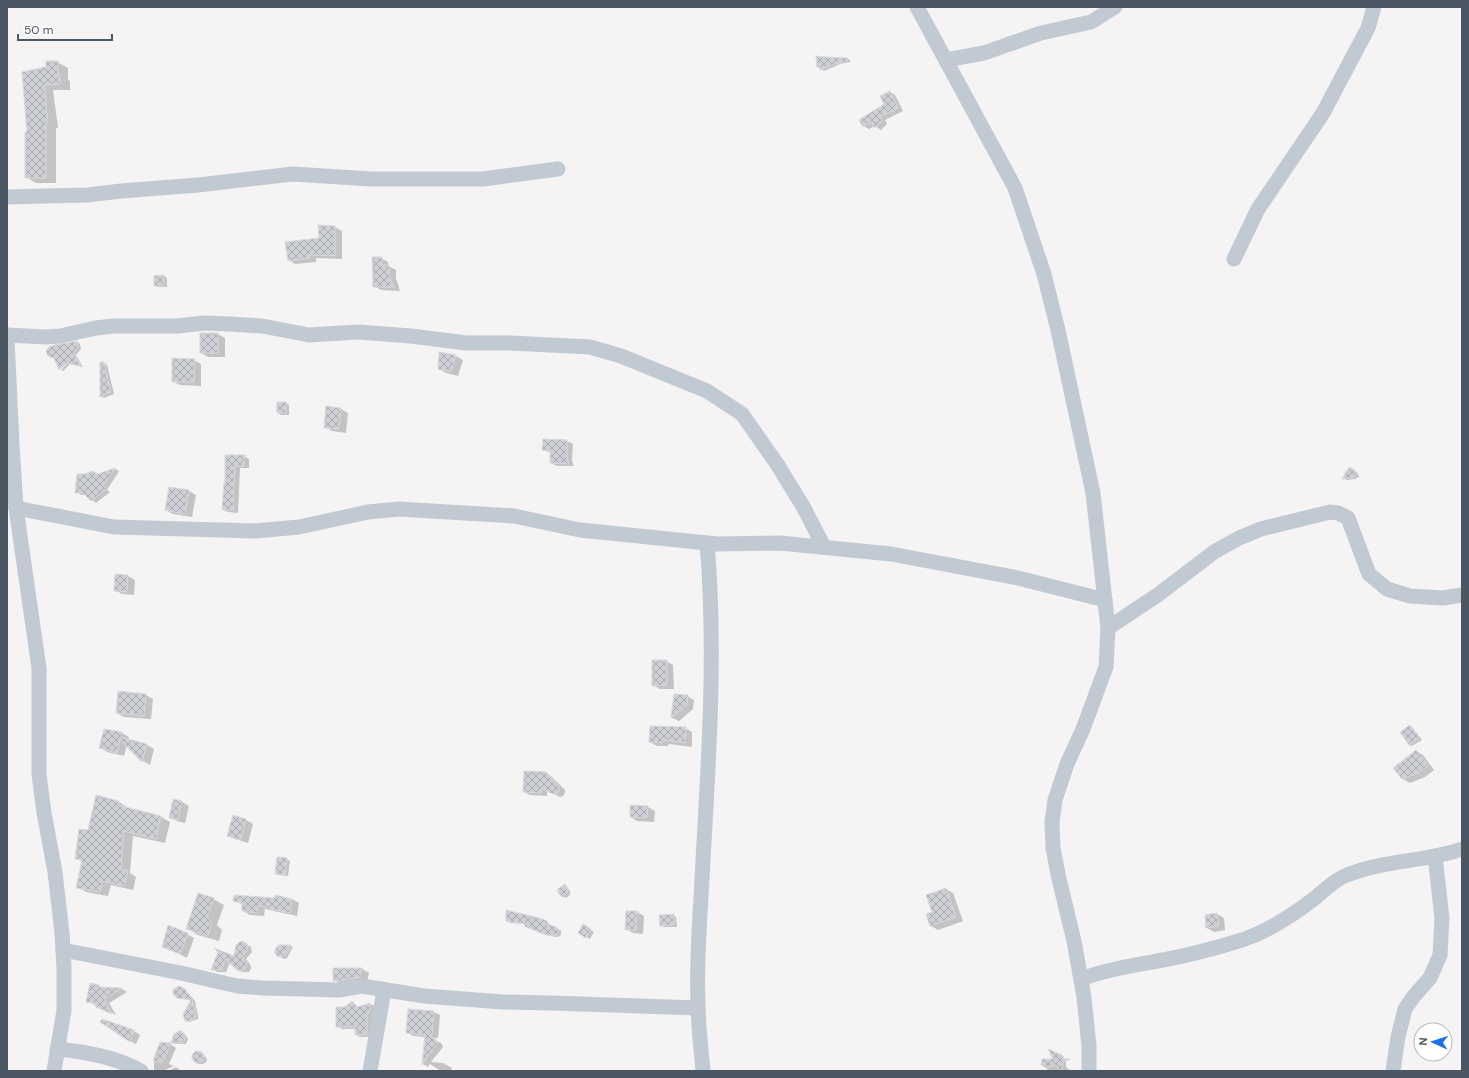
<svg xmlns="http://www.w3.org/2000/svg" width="1469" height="1078" viewBox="0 0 1469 1078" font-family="'DM Sans',sans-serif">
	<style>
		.shadow { fill: #0003 }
		.building { fill: url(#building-cross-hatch); stroke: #d7d9de }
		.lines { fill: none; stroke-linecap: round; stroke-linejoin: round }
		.street { stroke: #c1cad2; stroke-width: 15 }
	</style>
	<defs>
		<pattern id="building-cross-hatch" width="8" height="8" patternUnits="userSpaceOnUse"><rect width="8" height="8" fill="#cdcfd5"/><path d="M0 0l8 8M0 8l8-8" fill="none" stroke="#a8abb0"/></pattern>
	</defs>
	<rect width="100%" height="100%" fill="#f5f3f3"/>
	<g class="shadow">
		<polygon points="817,57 848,59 850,60 850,62 840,64 824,71 818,67"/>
		<polygon points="57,62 68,68 68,80 70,81 70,90 53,90 58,128 56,128 56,183 36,183 26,177 28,133 47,68"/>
		<polygon points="890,92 895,95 903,111 885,120 887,124 881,130 875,126 869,129 863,126 885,105"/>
		<polygon points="335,227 342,231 342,259 316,258 316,262 295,264 289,260"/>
		<polygon points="381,258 388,262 388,266 396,270 396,278 400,291 381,290 374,286"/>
		<polygon points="164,276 167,278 167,287 158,287 155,286"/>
		<polygon points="218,334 225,338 225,357 208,357 201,353"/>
		<polygon points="77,342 80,344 81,349 76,355 83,367 70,364 63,371 61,370 71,360 70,359 60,368 60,370 56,358"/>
		<polygon points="440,354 456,356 463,360 458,376 446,373 439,369"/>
		<polygon points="194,360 201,364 201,386 180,385 173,381"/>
		<polygon points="104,363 107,365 114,394 104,398 101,396"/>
		<polygon points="286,403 289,405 289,415 281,415 278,413"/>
		<polygon points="327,407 341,409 348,413 346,433 332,431 325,427"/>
		<polygon points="567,441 573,444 572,461 574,466 557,466 551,463 551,453 543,450"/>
		<polygon points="226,456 244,456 249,459 249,468 240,468 238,513 228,512 223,510 226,484"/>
		<polygon points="115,469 119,471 107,490 110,492 96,503 86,495 81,495 76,492 98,475"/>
		<polygon points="1350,469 1357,472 1359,477 1355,479 1347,480 1344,478"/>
		<polygon points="189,491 196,495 192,517 173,514 166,510"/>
		<polygon points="116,575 128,576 135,580 134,595 122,594 115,590"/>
		<polygon points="666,661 673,665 674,689 660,689 653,685"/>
		<polygon points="119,692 146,695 153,699 151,719 124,717 117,713"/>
		<polygon points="675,695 687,696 694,700 693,709 679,721 672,718"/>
		<polygon points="1410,726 1413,728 1422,740 1412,746 1409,745"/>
		<polygon points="685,728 692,732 692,747 669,744 668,746 657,746 650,742"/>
		<polygon points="105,730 122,733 129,737 128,740 147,745 154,749 150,765 143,761 127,745 124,756 107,752 100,748"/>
		<polygon points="1416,751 1423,755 1434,770 1425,777 1410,783 1403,779"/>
		<polygon points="546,773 552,777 565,790 565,793 563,796 560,797 547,790 547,796 530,795 524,792"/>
		<polygon points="173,800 182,802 189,806 185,823 177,821 170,817"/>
		<polygon points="119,802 127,807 127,808 161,817 170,822 165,843 133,836 130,873 136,877 133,890 111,885 108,896 86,892 78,887 82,862 76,858 88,831"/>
		<polygon points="648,807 655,811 654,822 637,821 631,817"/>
		<polygon points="234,816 246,820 253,824 248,843 235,839 229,835"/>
		<polygon points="286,859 290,861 288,876 279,875 276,874"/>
		<polygon points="565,885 570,891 570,895 566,898 562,896"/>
		<polygon points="946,889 953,893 963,921 938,930 931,926 933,913"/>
		<polygon points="275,896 292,899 299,903 297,916 265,909 264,916 250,915 243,911 243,905 234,900 275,899"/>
		<polygon points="213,899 224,905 217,925 222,930 219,941 198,935 188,929"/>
		<polygon points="637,912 644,916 643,934 633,933 626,929"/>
		<polygon points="1217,914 1224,918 1225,930 1214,932 1207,928"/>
		<polygon points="673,915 676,917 677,927 664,927 661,925"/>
		<polygon points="543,920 551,925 550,926 560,930 561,931 561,935 558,937 550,936 528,927 525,924 510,923 507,921"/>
		<polygon points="583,926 594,932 590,939 579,933"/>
		<polygon points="187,934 194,938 187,958 163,946"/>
		<polygon points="243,942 251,947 252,952 246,959 251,966 251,969 249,972 242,972 230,962 226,972 217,972 212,969 219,952 235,957"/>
		<polygon points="290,946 293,947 287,958 284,959 276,954"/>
		<polygon points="334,969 362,969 369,973 367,981 341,984 334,980"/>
		<polygon points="91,985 102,988 122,989 127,992 109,1003 116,1015 87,1001"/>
		<polygon points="182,987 185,989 195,1001 198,1016 198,1019 189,1022 186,1021 192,1001 176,996"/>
		<polygon points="352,1002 359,1008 370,1004 374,1006 372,1037 360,1037 356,1034 356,1029 342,1029 337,1026 345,1008"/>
		<polygon points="434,1012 440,1015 438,1038 432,1038 442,1044 443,1047 431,1062 443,1063 452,1068 451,1071 441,1071 430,1064 428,1067 423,1064 426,1037 413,1036 408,1033"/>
		<polygon points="134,1031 140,1035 136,1044 130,1041"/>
		<polygon points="181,1031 184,1033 188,1039 186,1044 175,1044 172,1042"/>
		<polygon points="170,1044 176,1048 169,1064 174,1066 163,1071 154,1071 154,1061"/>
		<polygon points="197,1052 200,1053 206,1057 207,1061 203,1064 198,1064 193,1059 193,1054"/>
		<polygon points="1062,1056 1066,1060 1066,1067 1071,1071 1049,1071 1044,1066 1053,1060"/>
		<polygon points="176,1067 180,1070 168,1071"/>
	</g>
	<g class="building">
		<polygon points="816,56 825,57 848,58 847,59 847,61 837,63 820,70 820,67 817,67"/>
		<polygon points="46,61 58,61 58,74 60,74 60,84 44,85 48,123 46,122 46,178 25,178 25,132 27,132 22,72 46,67"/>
		<polygon points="890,91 898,108 880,117 882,121 875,128 871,122 863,127 859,120 884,104 880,96"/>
		<polygon points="318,225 335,226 335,256 309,255 309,258 288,261 285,242 319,238"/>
		<polygon points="372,257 382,257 382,265 389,265 389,274 394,287 373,287"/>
		<polygon points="164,275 164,286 154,286 154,276"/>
		<rect x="200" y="333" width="18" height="20"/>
		<polygon points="77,341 78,347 74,353 81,366 67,363 59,370 54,358 48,356 46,351 49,347 55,345"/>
		<polygon points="439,352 456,355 451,372 438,369"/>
		<polygon points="172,358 195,359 194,382 172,382"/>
		<polygon points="100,362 104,362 111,392 100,397"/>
		<rect x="277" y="402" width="9" height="11"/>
		<polygon points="326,406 341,408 339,429 324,428"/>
		<polygon points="543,439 567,440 567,457 569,464 550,463 550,451 542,450"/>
		<polygon points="225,455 245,455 244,466 235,466 233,498 234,510 222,510 224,483 225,483"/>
		<polygon points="1350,467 1354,470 1357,475 1352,478 1342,479 1347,470"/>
		<polygon points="115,468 103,486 106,489 91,501 83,493 75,493 77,474 85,474 92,471 98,474"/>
		<polygon points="169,487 189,490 185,514 165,510"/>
		<polygon points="115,574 128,575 127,592 114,591"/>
		<polygon points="652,660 667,660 667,685 652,686"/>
		<polygon points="118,691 146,694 144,716 116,713"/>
		<polygon points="674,694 688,695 687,705 671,718"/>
		<polygon points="1410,725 1419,738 1409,745 1400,732"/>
		<polygon points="650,726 686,727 685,743 662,740 662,743 649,742"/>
		<polygon points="104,729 122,732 121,737 147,744 142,762 120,740 117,753 99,748"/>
		<polygon points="1416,750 1428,766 1418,773 1402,779 1393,768"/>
		<polygon points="524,771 546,772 559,786 559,792 555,794 553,794 541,788 541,793 523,792"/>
		<polygon points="96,795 119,801 118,805 161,816 156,839 124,831 121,869 128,871 124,886 102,881 100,892 76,888 82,860 75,859 79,829 88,830"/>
		<polygon points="173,799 182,801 178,820 169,818"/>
		<polygon points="630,805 648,806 647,818 630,817"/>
		<polygon points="233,815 246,819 241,840 227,836"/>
		<polygon points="277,857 287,858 285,875 275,874"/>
		<polygon points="565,884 568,890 566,894 562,897 558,893 558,889"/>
		<polygon points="946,888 956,917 930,926 926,914 932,912 926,895"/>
		<polygon points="198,893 214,898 207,918 212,923 208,936 186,929"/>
		<polygon points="234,895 274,898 275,895 292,899 290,913 258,906 257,913 242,911 242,903 233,901"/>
		<polygon points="506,910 543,919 548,922 547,924 556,927 559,931 557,935 546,935 524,926 525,924 506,921"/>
		<polygon points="626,911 637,911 636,930 625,930"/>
		<polygon points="1217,913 1219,926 1206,928 1205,915"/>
		<polygon points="674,914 674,925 660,926 659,915"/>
		<polygon points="583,924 591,929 586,938 578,933"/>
		<polygon points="168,925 188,933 180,954 162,947"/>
		<polygon points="241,941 246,943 248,947 247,951 242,956 247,964 244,970 240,971 237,970 225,959 222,970 211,970 218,952 214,948 234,956 236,945"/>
		<polygon points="279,945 291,945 286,955 282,957 277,956 275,953 275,949"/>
		<polygon points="333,968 362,968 360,977 338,981 333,981"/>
		<polygon points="90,983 99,985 99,987 122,988 104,999 112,1014 96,1007 94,1003 86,1002"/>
		<polygon points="178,986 184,988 192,999 196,1014 195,1018 191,1020 185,1021 183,1014 191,1000 177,998 173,994 173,990"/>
		<polygon points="352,1001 358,1007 370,1003 370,1011 367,1015 367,1035 355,1035 355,1027 336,1027 336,1007 345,1007"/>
		<polygon points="408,1009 434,1011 432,1035 429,1035 436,1040 437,1043 422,1065 425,1035 406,1033"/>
		<polygon points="102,1019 134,1030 130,1042 100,1022"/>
		<polygon points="181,1030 185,1037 183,1043 171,1043 174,1034"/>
		<polygon points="160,1042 171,1043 162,1063 153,1061"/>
		<polygon points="1048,1049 1062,1055 1064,1059 1070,1059 1063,1062 1062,1071 1060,1071 1056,1065 1046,1068 1041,1065 1042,1059 1053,1059"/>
		<circle cx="198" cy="1057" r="6"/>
	</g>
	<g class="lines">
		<g class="street">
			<polyline points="917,7 1015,188 1044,274 1058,330 1093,493 1108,628 1106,667 1083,729 1067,764 1055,800 1052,822 1053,848 1059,879 1074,941 1084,997 1089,1046 1089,1071"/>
			<polyline points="946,60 984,53 1041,33 1091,22 1115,7"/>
			<polyline points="7,197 87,195 121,191 198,185 293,174 371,179 483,179 558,169"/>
			<polyline points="1234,259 1258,209 1323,113 1368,28 1374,7"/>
			<polyline points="7,335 45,337 60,336 96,328 113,326 178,326 204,323 229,324 262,326 309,335 358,332 411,336 466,343 510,343 590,347 621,356 707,391 742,414 777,464 804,508 824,547"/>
			<polyline points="7,338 12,444 16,508 39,668 39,774 44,813 55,872 62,933 64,969 64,1010 54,1071"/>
			<polyline points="16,508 114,527 255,531 299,527 368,512 399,509 514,516 580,530 717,544 780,543 891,554 1018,578 1105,600"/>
			<polyline points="1108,628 1159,594 1214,552 1239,538 1261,529 1330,512 1338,513 1348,518 1369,574 1387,589 1410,596 1443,598 1462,595"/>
			<polyline points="63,950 181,973 237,986 263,988 339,990 362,986 424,996 503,1002 552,1003 698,1008"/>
			<path d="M1081,979c27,-10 54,-14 82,-19 27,-5 53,-12 79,-20 27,-9 51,-25 73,-42 10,-8 20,-19 32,-23 37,-15 78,-13 115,-26"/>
			<path d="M57,1049c30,3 58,8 84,22"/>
			<polyline points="370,1071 384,990"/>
			<path d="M703,1071c-2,-23 -5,-46 -5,-69 -2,-47 3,-95 5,-142 6,-105 13,-212 4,-317"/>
			<polyline points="1393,1071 1398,1037 1405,1009 1414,996 1430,978 1440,955 1442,918 1435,856"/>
		</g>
	</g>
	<rect width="1469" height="1078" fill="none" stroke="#4a5661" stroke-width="16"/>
	<g transform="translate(1433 1042) rotate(273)"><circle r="19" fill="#ffffff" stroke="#b7bbc0"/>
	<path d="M0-3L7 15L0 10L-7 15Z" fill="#1a73e8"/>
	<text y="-6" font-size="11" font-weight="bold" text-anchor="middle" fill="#4a5661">N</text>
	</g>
	<path d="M18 34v6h94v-6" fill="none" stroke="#4a5661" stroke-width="2"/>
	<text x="24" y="34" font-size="12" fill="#4a5661" stroke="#ffffff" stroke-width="3" paint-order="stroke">50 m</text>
</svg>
